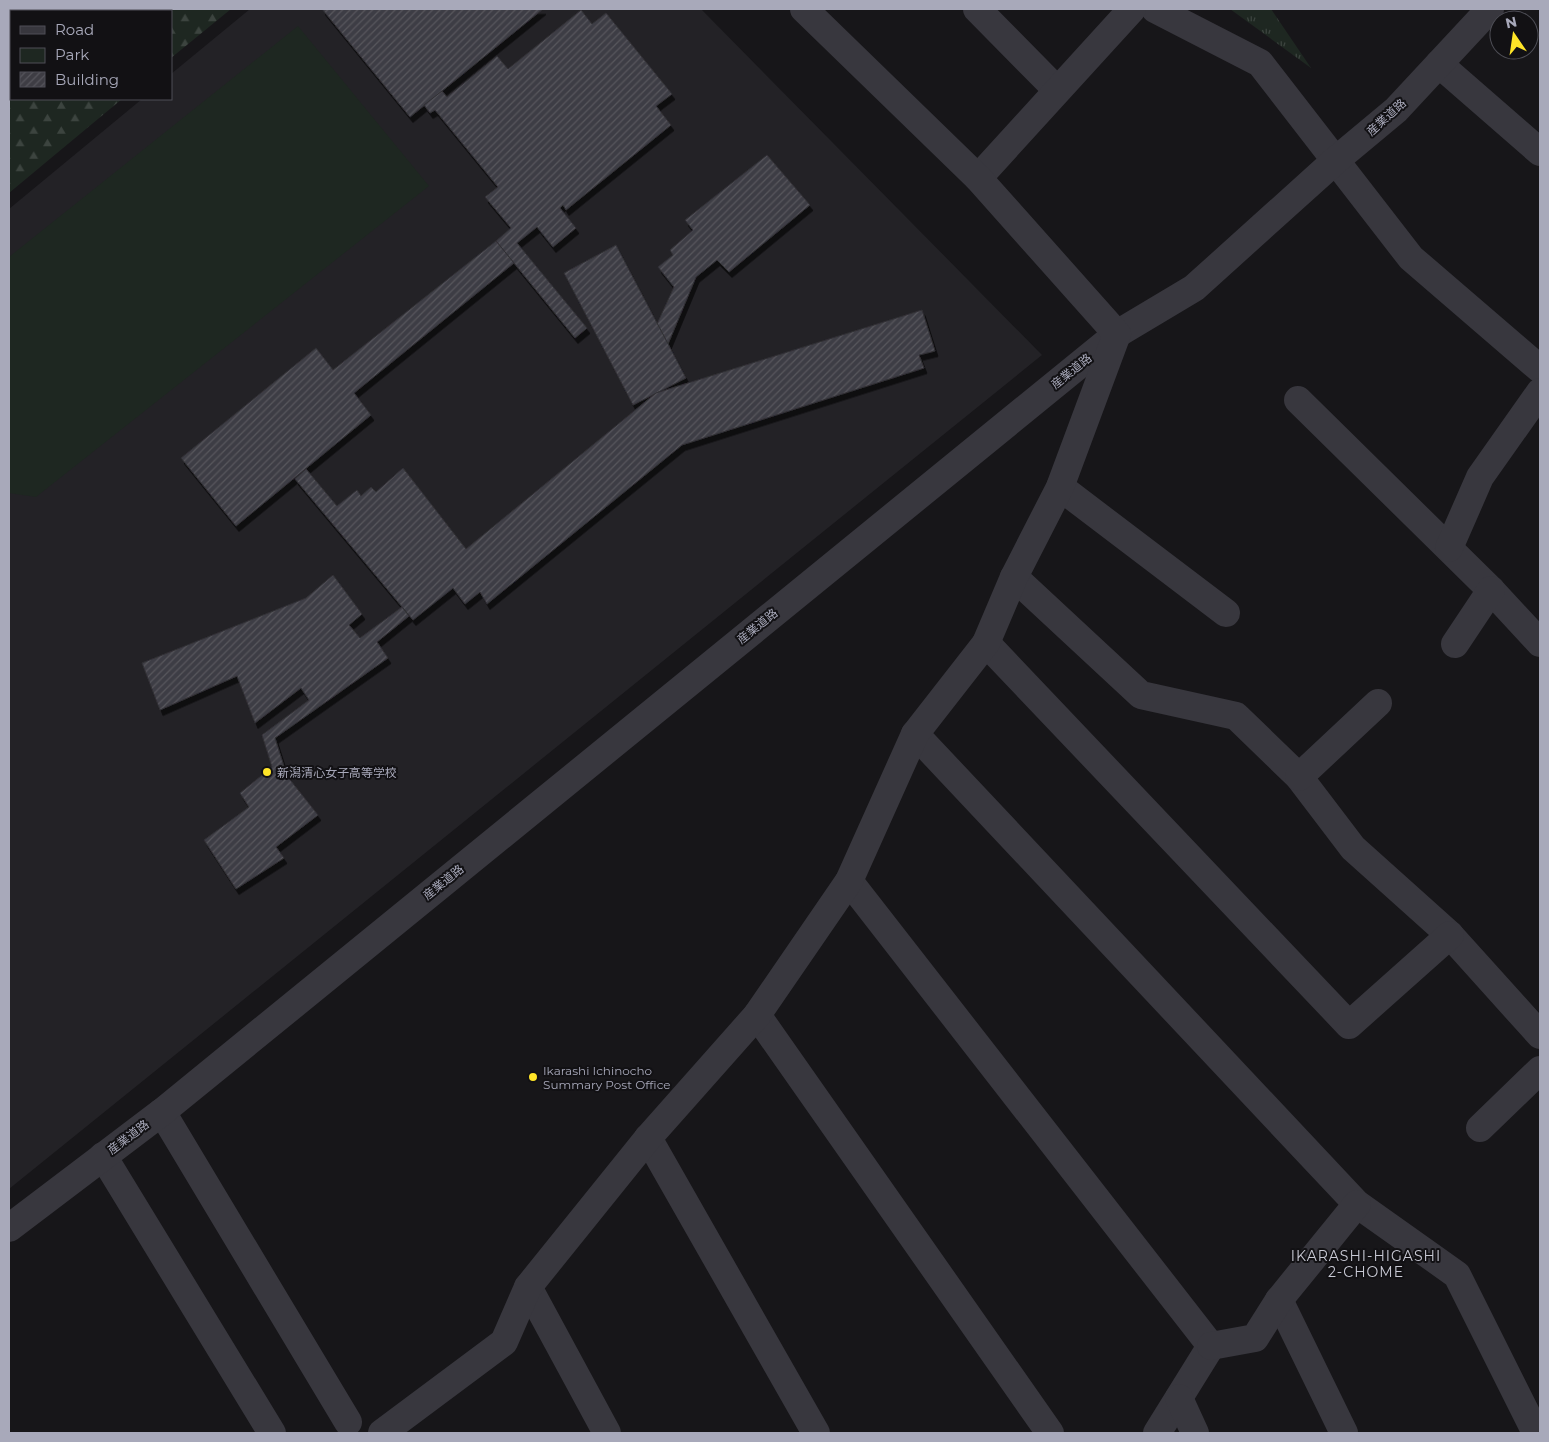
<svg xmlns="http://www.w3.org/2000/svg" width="1549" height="1442" viewBox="0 0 1549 1442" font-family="Montserrat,'Noto Sans JP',sans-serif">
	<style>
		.built { fill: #232226 }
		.green { fill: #1e2721 }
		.forest { fill: url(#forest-firs) }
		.park { fill: url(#park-tufts) }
		.building { fill: url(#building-hatch); stroke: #313035; filter: url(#shadow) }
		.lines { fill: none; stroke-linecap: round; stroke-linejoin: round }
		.minor { stroke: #38373e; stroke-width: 28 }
		.poi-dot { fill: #ffe528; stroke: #121114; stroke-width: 2 }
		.labels { text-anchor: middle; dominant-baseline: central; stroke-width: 4; stroke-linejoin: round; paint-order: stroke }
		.street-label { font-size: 12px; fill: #a8a9ba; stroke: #121114 }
		.poi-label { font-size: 12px; fill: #a8a9ba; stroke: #121114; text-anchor: start }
		.neighbourhood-label { font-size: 14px; letter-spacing: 1px; fill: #c9cad5; stroke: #121114 }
	</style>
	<defs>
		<pattern id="forest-firs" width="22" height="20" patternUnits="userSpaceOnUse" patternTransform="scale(1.25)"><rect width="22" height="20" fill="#1e2721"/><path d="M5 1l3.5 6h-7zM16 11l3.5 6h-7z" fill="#3c443f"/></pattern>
		<pattern id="park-tufts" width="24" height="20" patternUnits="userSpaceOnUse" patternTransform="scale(1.25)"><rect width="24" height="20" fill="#1e2721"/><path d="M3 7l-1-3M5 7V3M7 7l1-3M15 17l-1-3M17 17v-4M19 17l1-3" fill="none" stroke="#3c443f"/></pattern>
		<pattern id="building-hatch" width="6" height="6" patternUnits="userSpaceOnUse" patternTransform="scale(1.25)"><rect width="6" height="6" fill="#3e3d44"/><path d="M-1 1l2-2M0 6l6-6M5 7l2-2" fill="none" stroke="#57565d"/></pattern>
		<filter id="shadow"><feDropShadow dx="3" dy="5.5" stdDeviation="0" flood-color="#0009"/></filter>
	</defs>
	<rect width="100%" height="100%" fill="#171619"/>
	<polygon class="built" points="250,9 701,9 1042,355 9,1189 9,209 142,99 171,99 171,74"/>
	<polygon class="green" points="298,26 429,186 36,497 9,493 9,257"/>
	<polygon class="forest" points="9,9 231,9 171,58 171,11 11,11 11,99 122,99 9,193"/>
	<polygon class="park" points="1230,9 1271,9 1311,68"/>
	<g class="building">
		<polygon points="322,9 543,9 410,117"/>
		<polygon points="581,10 592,24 606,13 672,94 656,106 671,125 566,210 563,205 560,208 576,228 553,247 537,227 517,243 587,328 575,338 496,241 511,228 485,197 498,187 435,110 430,113 424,105 442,91 447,97 497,56 508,69"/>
		<polygon points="767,155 810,205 729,272 717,260 696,277 668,344 657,324 674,287 658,267 673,255 670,250 693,230 685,220"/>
		<polygon points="496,241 514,263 354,393 371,415 236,526 181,458 316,348 333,370"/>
		<polygon points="616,245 686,378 633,405 564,273"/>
		<polygon points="922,310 935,351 919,355 924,368 682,445 487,604 480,592 465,604 453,588 413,620 295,479 306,469 337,506 357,490 361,496 371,487 376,492 403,468 466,549 656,393"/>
		<polygon points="333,575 362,614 349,625 360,638 402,607 409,616 377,642 388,658 275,738 287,776 318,815 276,847 284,858 236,889 204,840 249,807 240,793 272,767 262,735 309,700 301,688 255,723 237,676 160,710 142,663 306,598"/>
	</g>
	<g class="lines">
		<g class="minor">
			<polyline points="977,9 1057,90"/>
			<polyline points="1155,9 1260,63 1411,258 1540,369"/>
			<polyline points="1439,64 1540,152"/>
			<polyline points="978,178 1132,9"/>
			<polyline points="1298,400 1491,590 1540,643"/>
			<polyline points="1060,487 1226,613"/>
			<polyline points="1449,548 1480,477 1540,392"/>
			<polyline points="1014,577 1141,695 1236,716 1299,777 1353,848 1450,935 1540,1035"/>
			<polyline points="986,643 1349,1025 1450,935"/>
			<polyline points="1455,644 1491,590"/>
			<polyline points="915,734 1357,1204 1457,1275 1536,1433"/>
			<polyline points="1299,777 1378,703"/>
			<polyline points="849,881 1211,1346 1157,1433"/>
			<polyline points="757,1015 1050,1433"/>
			<polyline points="162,1112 348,1422"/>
			<polyline points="1480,1128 1540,1070"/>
			<polyline points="648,1138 816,1433"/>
			<polyline points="103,1156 272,1433"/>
			<polyline points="9,1228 162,1112 1117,334 1194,288 1336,160 1396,110 1490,9"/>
			<polyline points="528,1287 607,1433"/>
			<polyline points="1279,1300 1344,1433"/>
			<polyline points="1211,1346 1255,1338 1279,1300 1357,1204"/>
			<polyline points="1179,1398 1195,1433"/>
			<polyline points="382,1433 504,1342 528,1287 648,1138 757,1015 849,881 915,734 986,643 1014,577 1060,487 1117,334 978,178 804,9"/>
		</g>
	</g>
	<g class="poi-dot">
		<circle cx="267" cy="772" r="5"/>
		<circle cx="533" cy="1077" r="5"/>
	</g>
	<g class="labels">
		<g class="street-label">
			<text transform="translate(1386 117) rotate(-42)">産業道路</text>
			<text transform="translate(1071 371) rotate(-39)">産業道路</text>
			<text transform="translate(757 626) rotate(-39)">産業道路</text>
			<text transform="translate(443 882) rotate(-39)">産業道路</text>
			<text transform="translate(128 1137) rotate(-37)">産業道路</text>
		</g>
		<g class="poi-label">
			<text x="277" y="772">新潟清心女子高等学校</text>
			<text x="543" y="1070">Ikarashi Ichinocho<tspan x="543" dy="14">Summary Post Office</tspan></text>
		</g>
		<g class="neighbourhood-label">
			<text x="1366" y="1256">IKARASHI-HIGASHI<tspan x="1366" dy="16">2-CHOME</tspan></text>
		</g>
	</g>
	<rect width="1549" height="1442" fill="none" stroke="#a8a9ba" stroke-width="20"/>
	<rect x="10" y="10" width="162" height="90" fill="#121114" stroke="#4e4e56"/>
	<rect x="20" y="26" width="25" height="8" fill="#38373e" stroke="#4e4e56"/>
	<text x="55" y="35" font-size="15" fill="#a8a9ba">Road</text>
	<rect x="20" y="48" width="25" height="15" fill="#1e2721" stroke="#4e4e56"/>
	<text x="55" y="60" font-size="15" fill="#a8a9ba">Park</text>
	<rect x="20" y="72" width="25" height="15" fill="url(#building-hatch)" stroke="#4e4e56"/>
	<text x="55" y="85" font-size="15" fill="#a8a9ba">Building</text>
	<g transform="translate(1514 35) rotate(347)"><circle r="24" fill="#121114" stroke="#4e4e56"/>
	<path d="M0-4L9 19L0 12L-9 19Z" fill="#ffe528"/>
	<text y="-8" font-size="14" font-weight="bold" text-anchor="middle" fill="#a8a9ba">N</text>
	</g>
</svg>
